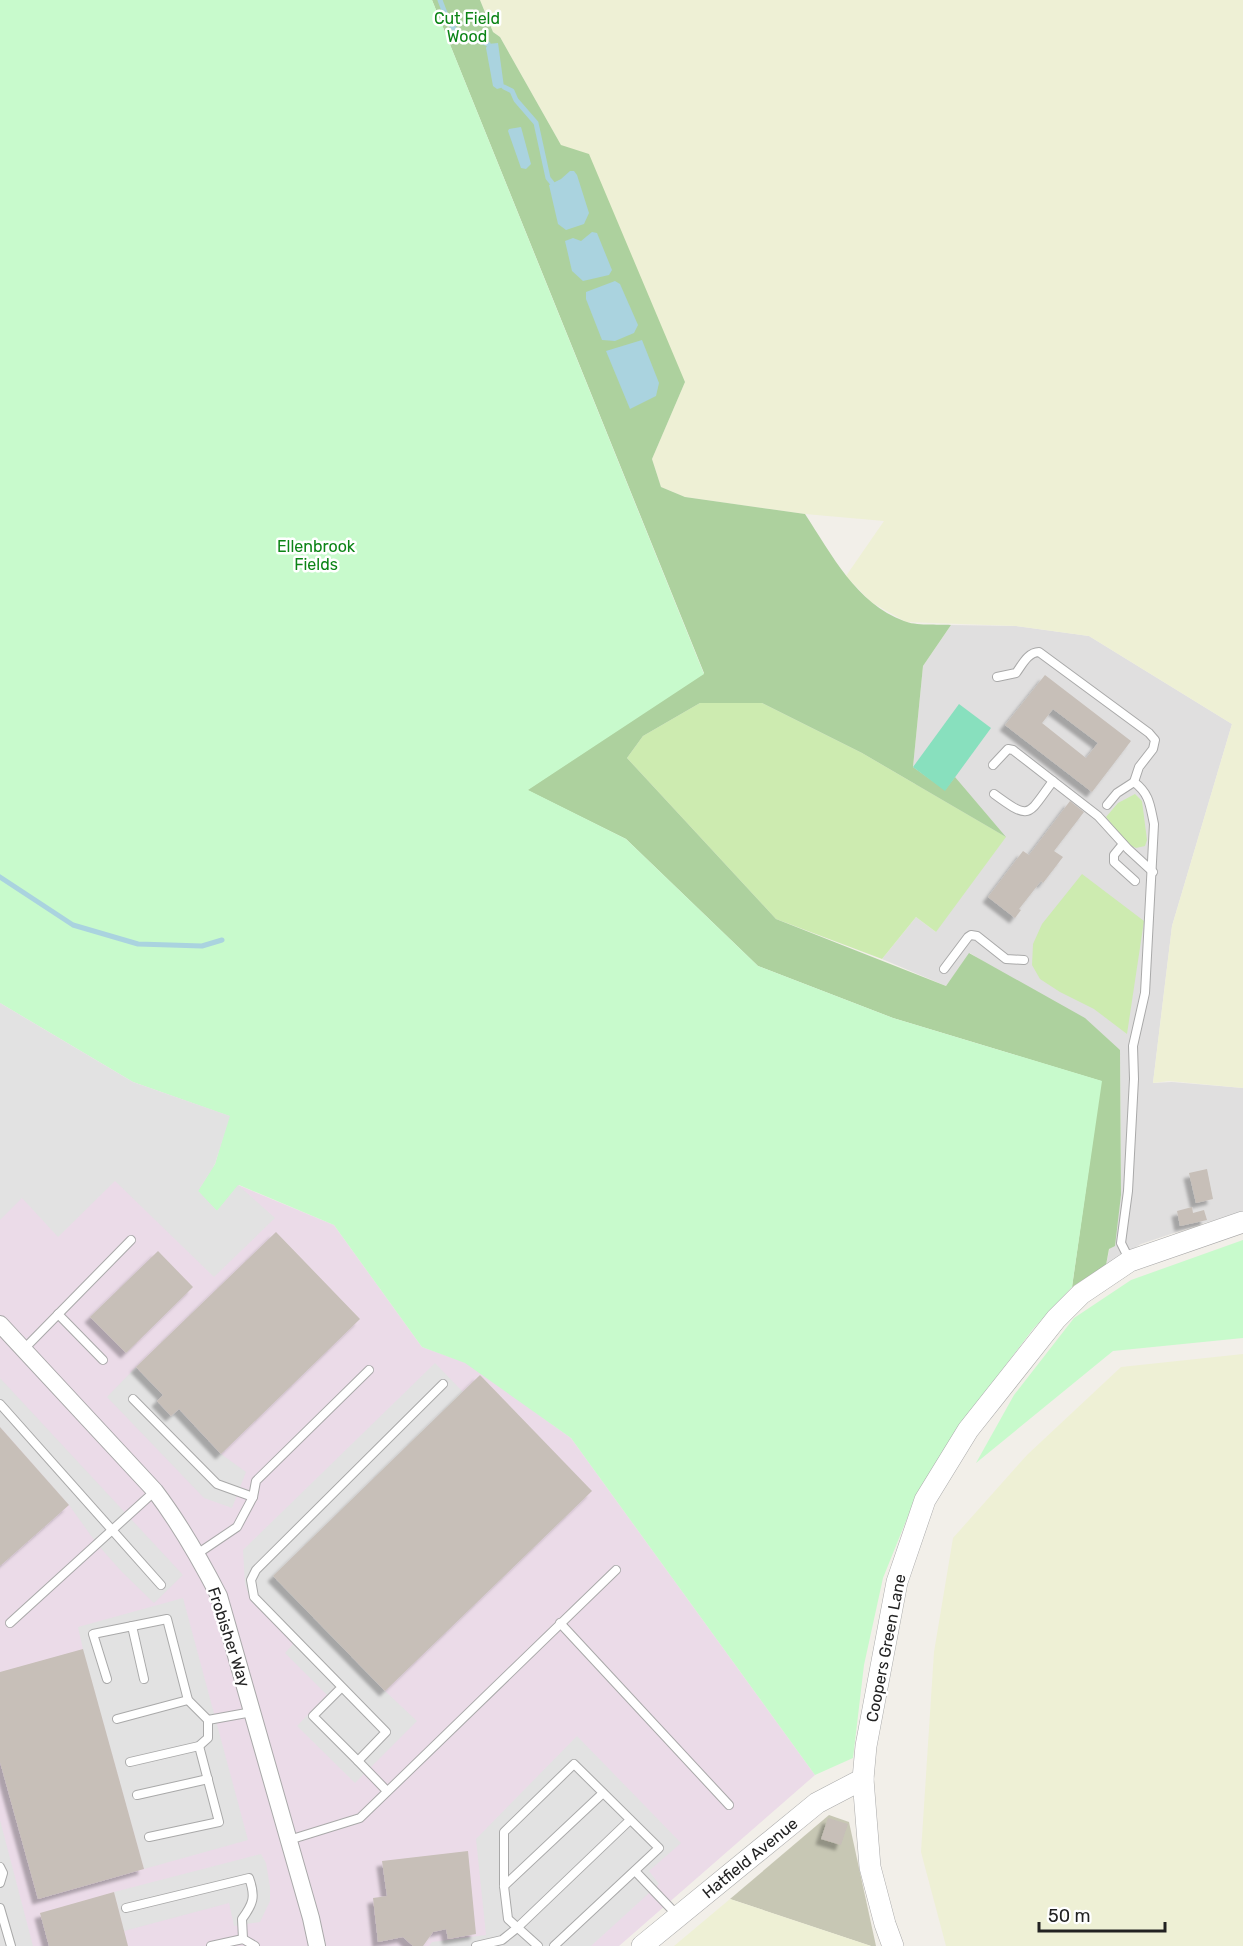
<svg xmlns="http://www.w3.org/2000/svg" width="1243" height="1946" viewBox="0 0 1243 1946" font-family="Rubik,sans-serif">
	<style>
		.residential { fill: #e0dfdf }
		.industrial { fill: #ebdbe8 }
		.construction { fill: #c7c7b4 }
		.farmland { fill: #eef0d5 }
		.grass { fill: #cdebb0 }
		.forest { fill: #add19e }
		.park { fill: #c8facc }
		.pitch { fill: #88e0be }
		.parking { fill: #e2e2e2 }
		.water { fill: #aad3df }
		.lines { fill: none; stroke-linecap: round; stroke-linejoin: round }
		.stream { stroke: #aad3df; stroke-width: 5 }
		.building { fill: #c7bfb8; fill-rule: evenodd; filter: url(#shadow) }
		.service-casing { stroke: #a9a9a9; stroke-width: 10 }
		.minor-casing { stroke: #a9a9a9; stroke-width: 18 }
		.tertiary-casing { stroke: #a9a9a9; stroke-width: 22 }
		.service { stroke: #fff; stroke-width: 8 }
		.minor { stroke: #fff; stroke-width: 16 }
		.tertiary { stroke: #fff; stroke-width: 21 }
		.labels { text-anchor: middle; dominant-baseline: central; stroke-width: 5; stroke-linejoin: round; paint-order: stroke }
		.park-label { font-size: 16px; fill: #0c8416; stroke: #fff }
		.street-label { font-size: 16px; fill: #222; stroke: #fff }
	</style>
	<defs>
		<filter id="shadow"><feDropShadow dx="-5.5" dy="5.5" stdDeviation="1.5" flood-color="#0004"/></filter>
	</defs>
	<rect width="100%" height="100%" fill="#f2efe9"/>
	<polygon class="residential" points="951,625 1016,626 1089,636 1232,724 1172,926 1153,1083 1172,1082 1243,1088 1243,1213 1204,1223 1141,1244 1106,1265 1121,1195 1120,1050 970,953 946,986 882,959 916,917 936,932 913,767 923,666"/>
	<polygon class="industrial" points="0,1003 238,1185 334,1225 422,1347 467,1363 571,1438 815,1775 619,1946 0,1946"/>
	<polygon class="construction" points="829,1815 849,1822 876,1946 871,1946 730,1899"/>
	<g class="farmland">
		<polygon points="480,0 1243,0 1243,1088 1169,1081 1153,1083 1172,926 1232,724 1089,636 1016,626 906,622 871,602 846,576 884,521 805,514 685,497 661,487 652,459 685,382 561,145 500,37 493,32"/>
		<polygon points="1243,1354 1243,1946 946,1946 921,1852 934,1652 953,1538 1027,1455 1121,1367"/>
		<polygon points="730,1899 871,1946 674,1946"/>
	</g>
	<g class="grass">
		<polygon points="700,703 762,703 862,753 1006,837 936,932 916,917 882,959 776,919 627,758 643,736"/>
		<polygon points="1135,794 1142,801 1147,840 1145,846 1136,848 1128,844 1106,817 1118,803"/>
		<polygon points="1082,874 1144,921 1127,1034 1094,1009 1060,992 1040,979 1032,965 1033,944 1042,924"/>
	</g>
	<path class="forest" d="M432,0h48l13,32 7,5 61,108 28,9 96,228 -33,77 9,28 24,10 120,17c27,41 51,89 99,107 11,5 34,3 47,4l-28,41 -10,101 32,23 10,-13 51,60 -144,-84 -100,-50h-62l-57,33 -16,22 149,161 170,67 23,-33 116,65 35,32 1,145 -6,51 -6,3 -3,16 -34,22 29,-206 -208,-63 -135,-52 -132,-127 -99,-49 177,-117z"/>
	<g class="park">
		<polygon points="0,0 432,0 704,674 528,790 626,839 758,966 893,1018 1102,1081 1072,1287 1033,1329 971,1411 916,1496 883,1578 864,1665 853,1758 815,1775 571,1438 465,1363 422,1347 334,1225 239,1185 217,1211 198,1191 215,1164 229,1116 133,1082 0,1003"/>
		<polygon points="1243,1240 1243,1338 1113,1351 976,1463 1014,1395 1074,1318 1131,1280"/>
	</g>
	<polygon class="pitch" points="959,704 991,728 945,791 913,767"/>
	<g class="parking">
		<polygon points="0,1003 133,1082 230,1116 215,1164 198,1191 217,1211 238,1185 275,1218 214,1277 115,1181 58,1237 22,1198 0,1220"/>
		<polygon points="435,1363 463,1392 274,1576 385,1691 417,1721 355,1783 297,1726 327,1695 285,1653 294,1643 251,1601 245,1584 243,1550"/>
		<polygon points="136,1367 163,1395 157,1401 171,1416 179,1409 221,1454 246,1472 232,1508 204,1498 107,1397"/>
		<polygon points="0,1378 183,1575 154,1603 122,1572 97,1544 69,1505 0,1427"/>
		<polygon points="183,1598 248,1840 144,1869 84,1654 78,1627"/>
		<polygon points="577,1736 681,1843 649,1871 659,1884 591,1946 429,1946 432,1942 486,1935 476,1839"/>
		<polygon points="0,1820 33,1946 0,1946"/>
		<polygon points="261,1854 266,1863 270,1887 270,1901 260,1922 234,1926 229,1903 124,1931 114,1892"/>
	</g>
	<g class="water">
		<polygon points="498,43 504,87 497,89 493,86 486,48 488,44"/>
		<polygon points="521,127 531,164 526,169 521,168 508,131 509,129"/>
		<polygon points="570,171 574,171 577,175 589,213 584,224 566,230 558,224 549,185 561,179"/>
		<polygon points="592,232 597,233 612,270 609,275 583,281 572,271 565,241 573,238 581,241"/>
		<polygon points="615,281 620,284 638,325 634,333 615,341 602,340 586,299 586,292"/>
		<polygon points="642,340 659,383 656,396 630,409 606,351"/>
	</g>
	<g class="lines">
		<g class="stream">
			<path d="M440,0c5,13 10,30 24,36 8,4 16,4 24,8"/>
			<polyline points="504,87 512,91 516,100 536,123 548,178 552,183"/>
			<polyline points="0,877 73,925 138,944 202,946 222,940"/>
		</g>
	</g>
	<g class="building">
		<path d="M1045,675l86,66 -39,51 -87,-67zM1053,709l45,34 -12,15 -44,-35z"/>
		<polygon points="1070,801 1084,812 1054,851 1063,857 1043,883 1041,881 1019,909 1021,910 1015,918 988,897 1023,851 1029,855"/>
		<polygon points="1207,1169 1213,1199 1196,1203 1189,1173"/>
		<polygon points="1192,1207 1193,1213 1204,1210 1207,1220 1180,1226 1177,1211"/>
		<polygon points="276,1232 360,1319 221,1454 179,1409 171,1416 157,1401 163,1395 136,1367"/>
		<polygon points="158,1251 193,1287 126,1353 90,1317"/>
		<polygon points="480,1375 592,1491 385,1691 273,1576"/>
		<polygon points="0,1427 69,1505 0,1566"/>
		<polygon points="83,1649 144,1869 38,1899 0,1762 0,1672"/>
		<polygon points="828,1818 848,1824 841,1845 821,1839"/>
		<polygon points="468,1851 476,1934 448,1939 446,1929 433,1932 423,1946 413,1946 403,1937 378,1942 373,1898 387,1896 382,1861"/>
		<polygon points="114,1892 128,1946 49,1946 40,1913"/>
	</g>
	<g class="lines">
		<defs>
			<g id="service">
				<path d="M997,677l19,-4c6,-8 12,-21 23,-21l110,81 6,7 -2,9 -14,18 -5,15"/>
				<polyline points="993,765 1008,749 1013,750 1098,816 1128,849 1153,872"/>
				<path d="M994,794c37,27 33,22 59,-13"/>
				<path d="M1107,805l10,-12 17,-11c16,12 16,24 20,42l-9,169 -12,53 1,33 -6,112 -7,52 9,18"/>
				<polyline points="1123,844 1114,855 1114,862 1135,881"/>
				<polyline points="944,969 968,937 971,935 977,936 1006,959 1024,960"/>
				<polyline points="58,1314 103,1360"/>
				<polyline points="24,1349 131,1240"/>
				<polyline points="133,1399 217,1484 253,1497"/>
				<polyline points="0,1404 161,1585"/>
				<polyline points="197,1554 237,1527 253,1497 256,1481 369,1370"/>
				<polyline points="10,1623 155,1491"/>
				<polyline points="560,1623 729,1805"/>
				<polyline points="132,1626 144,1679"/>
				<polyline points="107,1679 93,1634 167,1619 188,1700 208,1720 208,1738 199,1746 130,1762"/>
				<polyline points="342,1687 313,1716 358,1761 386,1732 254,1597 251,1580 256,1570 443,1384"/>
				<polyline points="117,1719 188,1700"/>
				<polyline points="208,1720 252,1712"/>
				<polyline points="358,1761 387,1791"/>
				<polyline points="137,1795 208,1779"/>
				<polyline points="149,1837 219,1822 199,1746"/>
				<polyline points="289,1840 360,1818 616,1570"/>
				<polyline points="0,1867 3,1873 0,1883"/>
				<polyline points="635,1871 678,1916"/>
				<polyline points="504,1886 603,1793"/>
				<polyline points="0,1908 11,1946"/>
				<path d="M126,1908l123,-30c7,19 4,26 -7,41l1,20"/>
				<polyline points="211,1946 243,1939 255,1946"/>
				<polyline points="476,1946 502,1940 517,1928 630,1820"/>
				<polyline points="538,1946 508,1919 504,1886 504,1832 574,1764 659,1848 554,1946"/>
			</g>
			<path id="minor" d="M0,1324l155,167c25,33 45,68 64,105l92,322 6,28"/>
			<g id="tertiary">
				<polyline points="642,1946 817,1803 863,1779"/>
				<polyline points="893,1946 885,1924 870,1867 863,1779 866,1746 897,1582 925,1500 968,1430 1056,1319 1081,1294 1130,1261 1243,1222"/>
			</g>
		</defs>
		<use href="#service" class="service-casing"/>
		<use href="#minor" class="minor-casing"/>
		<use href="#tertiary" class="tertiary-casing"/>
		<use href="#service" class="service"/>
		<use href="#minor" class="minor"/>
		<use href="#tertiary" class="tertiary"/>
	</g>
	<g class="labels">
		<g class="park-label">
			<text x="467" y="18">Cut Field<tspan x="467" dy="18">Wood</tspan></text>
			<text x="316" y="546">Ellenbrook<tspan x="316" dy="18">Fields</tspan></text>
		</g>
		<g class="street-label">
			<text transform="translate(229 1637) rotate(72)">Frobisher Way</text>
			<text transform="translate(886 1648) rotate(-79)">Coopers Green Lane</text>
			<text transform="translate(750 1858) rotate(-39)">Hatfield Avenue</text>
		</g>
	</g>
	<path d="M1039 1922v9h126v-9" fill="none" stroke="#222222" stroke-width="3"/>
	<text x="1048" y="1922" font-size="18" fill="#222222" stroke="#ffffff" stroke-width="4.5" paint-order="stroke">50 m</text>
</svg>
